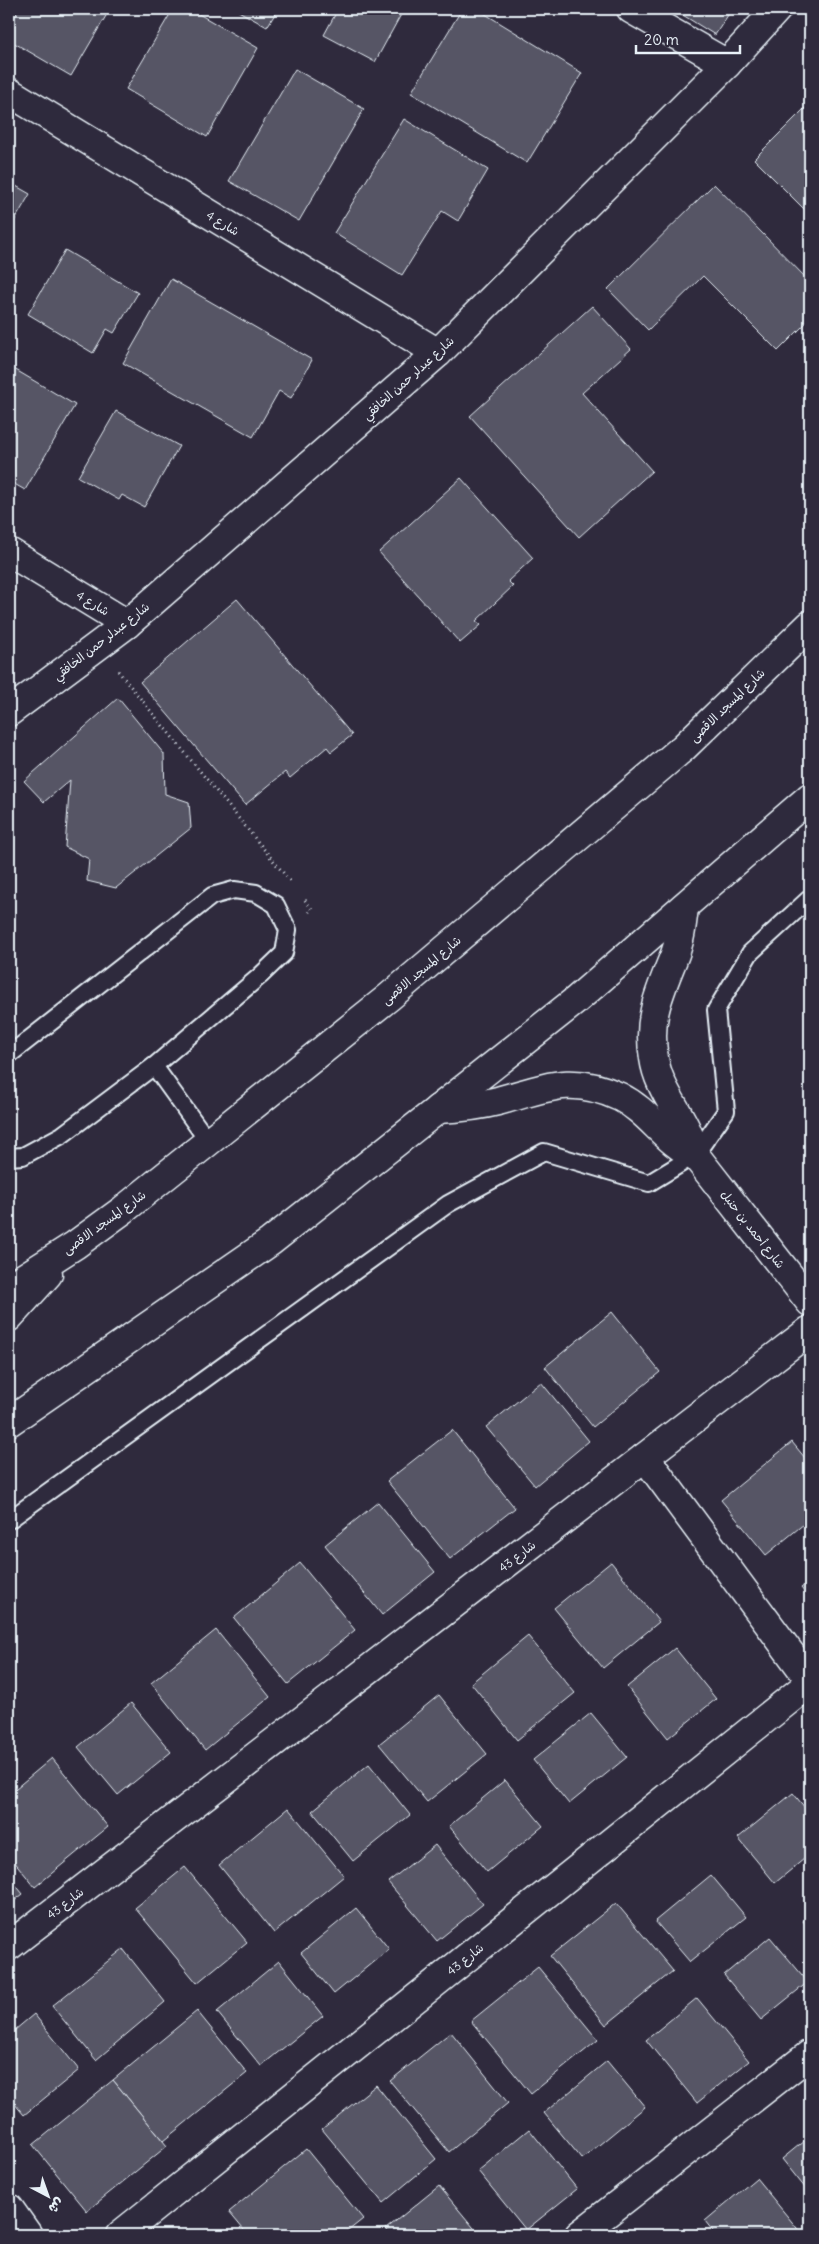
<svg xmlns="http://www.w3.org/2000/svg" width="819" height="2244" viewBox="0 0 819 2244" font-family="Delius,'Playpen Sans Arabic',sans-serif">
	<style>
		.building { fill: #575565; stroke: #e8f1f8 }
		.lines { fill: none; stroke-linecap: round; stroke-linejoin: round }
		.service-casing { stroke: #e8f1f8; stroke-width: 20 }
		.minor-casing { stroke: #e8f1f8; stroke-width: 31 }
		.tertiary-casing { stroke: #e8f1f8; stroke-width: 31 }
		.secondary-casing { stroke: #e8f1f8; stroke-width: 31 }
		.path { stroke: #e8f1f8; stroke-width: 3; stroke-dasharray: 1 4; stroke-linecap: butt }
		.service { stroke: #2f2a3d; stroke-width: 16 }
		.minor { stroke: #2f2a3d; stroke-width: 28 }
		.tertiary { stroke: #2f2a3d; stroke-width: 28 }
		.secondary { stroke: #2f2a3d; stroke-width: 28 }
		.labels { text-anchor: middle; dominant-baseline: central; stroke-width: 5; stroke-linejoin: round; paint-order: stroke }
		.street-label { font-size: 12px; fill: #e8f1f8; stroke: #2f2a3d }
	</style>
	<rect width="100%" height="100%" fill="#2f2a3d"/>
	<filter id="ink" filterUnits="userSpaceOnUse"><feTurbulence type="fractalNoise" baseFrequency=".02" numOctaves="2"/><feDisplacementMap in="SourceGraphic" scale="10" xChannelSelector="R" yChannelSelector="G"/><feConvolveMatrix kernelMatrix="1 2 1 2 8 2 1 2 1" color-interpolation-filters="sRGB"/></filter>
	<g filter="url(#ink)">
		<g class="building">
			<polygon points="19,9 110,9 71,76 9,40 9,26"/>
			<polygon points="173,9 190,9 258,48 207,137 126,89"/>
			<polygon points="235,9 278,9 267,27"/>
			<polygon points="338,9 404,9 375,62 324,35"/>
			<polygon points="462,9 477,9 582,73 527,163 411,93"/>
			<polygon points="673,9 732,9 715,35"/>
			<polygon points="295,69 364,109 299,221 229,181"/>
			<polygon points="810,103 810,215 754,159"/>
			<polygon points="404,119 488,170 458,221 442,211 402,275 334,233"/>
			<polygon points="9,182 30,194 9,230"/>
			<polygon points="714,184 810,282 810,319 778,351 703,276 648,330 608,289"/>
			<polygon points="65,250 138,293 114,333 107,329 93,353 28,314"/>
			<polygon points="171,279 312,360 291,398 279,391 253,437 123,363"/>
			<polygon points="592,306 631,349 582,393 652,471 579,537 470,416"/>
			<polygon points="9,366 75,405 25,490 9,481"/>
			<polygon points="116,411 179,446 144,507 122,495 119,500 78,477"/>
			<polygon points="461,478 533,558 508,581 513,586 476,621 481,625 460,643 379,552"/>
			<polygon points="237,599 352,735 331,752 327,747 290,778 285,772 245,805 140,682"/>
			<polygon points="118,698 164,754 165,794 189,802 191,828 116,888 87,881 89,859 65,847 70,780 44,802 24,781"/>
			<polygon points="612,1312 660,1372 593,1427 545,1367"/>
			<polygon points="541,1382 589,1441 535,1486 486,1427"/>
			<polygon points="452,1430 515,1508 450,1559 387,1481"/>
			<polygon points="792,1442 810,1464 810,1519 766,1555 721,1500"/>
			<polygon points="378,1502 435,1572 382,1615 325,1545"/>
			<polygon points="611,1562 659,1622 603,1668 554,1608"/>
			<polygon points="300,1563 355,1630 288,1684 234,1618"/>
			<polygon points="810,1581 810,1599 801,1588"/>
			<polygon points="216,1630 270,1697 205,1750 151,1683"/>
			<polygon points="528,1636 575,1693 517,1740 471,1683"/>
			<polygon points="675,1648 716,1699 668,1738 627,1687"/>
			<polygon points="439,1695 487,1754 427,1802 379,1744"/>
			<polygon points="131,1703 171,1752 118,1795 78,1747"/>
			<polygon points="591,1713 627,1757 569,1804 533,1760"/>
			<polygon points="52,1758 108,1827 35,1887 9,1855 9,1794"/>
			<polygon points="369,1764 410,1815 353,1861 312,1811"/>
			<polygon points="505,1780 543,1826 487,1872 449,1826"/>
			<polygon points="793,1793 810,1814 810,1854 775,1883 738,1838"/>
			<polygon points="288,1808 344,1876 274,1933 219,1865"/>
			<polygon points="435,1845 483,1904 437,1941 388,1882"/>
			<polygon points="185,1867 247,1942 197,1983 135,1908"/>
			<polygon points="711,1875 746,1917 690,1962 655,1921"/>
			<polygon points="9,1877 23,1894 9,1905"/>
			<polygon points="616,1903 673,1971 606,2025 550,1956"/>
			<polygon points="356,1908 389,1949 334,1994 301,1953"/>
			<polygon points="810,1915 810,1930 803,1921"/>
			<polygon points="770,1937 808,1982 761,2020 724,1975"/>
			<polygon points="123,1949 165,2002 96,2060 52,2006"/>
			<polygon points="279,1961 323,2016 261,2066 217,2012"/>
			<polygon points="538,1967 598,2040 531,2094 471,2021"/>
			<polygon points="697,1998 749,2061 697,2103 646,2040"/>
			<polygon points="197,2011 247,2073 163,2141 113,2080"/>
			<polygon points="34,2014 79,2070 24,2115 9,2097 9,2035"/>
			<polygon points="451,2032 508,2103 449,2152 390,2081"/>
			<polygon points="607,2061 645,2107 582,2159 544,2113"/>
			<polygon points="113,2080 167,2146 87,2211 33,2145"/>
			<polygon points="376,2085 436,2159 383,2203 322,2129"/>
			<polygon points="529,2129 577,2189 526,2230 478,2171"/>
			<polygon points="810,2136 810,2194 782,2159"/>
			<polygon points="306,2149 363,2219 343,2235 248,2235 229,2212"/>
			<polygon points="756,2178 801,2233 799,2235 716,2235 705,2221"/>
			<polygon points="439,2186 478,2233 476,2235 391,2235 386,2229"/>
		</g>
		<g class="lines">
			<defs>
				<g id="service">
					<polyline points="9,1055 212,896 234,890 256,893 276,905 288,930 284,953 260,976 154,1066 62,1135 23,1156 9,1157"/>
					<polyline points="154,1066 208,1141"/>
					<polyline points="9,1520 448,1204 544,1152 649,1183 695,1155 726,1111 716,1010 750,953 810,898"/>
				</g>
				<g id="minor">
					<polyline points="631,9 727,64"/>
					<polyline points="9,92 438,353"/>
					<polyline points="9,552 127,624"/>
					<polyline points="9,712 127,624 438,353 727,64 777,9"/>
					<polyline points="645,1457 810,1680"/>
					<polyline points="9,1946 810,1330"/>
					<polyline points="9,2208 28,2235"/>
					<polyline points="120,2235 810,1683"/>
					<polyline points="579,2235 810,2054"/>
				</g>
				<g id="tertiary">
					<path d="M684,907c-2,18 -4,36 -11,52 -14,35 -26,60 -19,99 5,36 34,61 41,97l115,147"/>
					<path d="M438,1109c20,-1 41,-3 60,-8 48,-13 73,-27 122,-4 30,15 45,45 75,58"/>
				</g>
				<g id="secondary">
					<polyline points="9,1287 75,1245 123,1210 389,997 683,748 810,625"/>
					<polyline points="9,1317 48,1274"/>
					<polyline points="9,1422 270,1242 575,1001 810,797"/>
				</g>
			</defs>
			<use href="#service" class="service-casing"/>
			<use href="#minor" class="minor-casing"/>
			<use href="#tertiary" class="tertiary-casing"/>
			<use href="#secondary" class="secondary-casing"/>
			<g class="path">
				<polyline points="118,671 290,881"/>
				<polyline points="305,900 312,909 309,912"/>
			</g>
			<use href="#service" class="service"/>
			<use href="#minor" class="minor"/>
			<use href="#tertiary" class="tertiary"/>
			<use href="#secondary" class="secondary"/>
		</g>
	</g>
	<g class="labels">
		<g class="street-label">
			<text transform="translate(223 223) rotate(31)">شارع 4</text>
			<text transform="translate(408 378) rotate(-42)">شارع عبدلر حمن الخافقي</text>
			<text transform="translate(93 603) rotate(31)">شارع 4</text>
			<text transform="translate(101 641) rotate(-38)">شارع عبدلر حمن الخافقي</text>
			<text transform="translate(727 705) rotate(-44)">شارع المسجد الاقصى</text>
			<text transform="translate(421 970) rotate(-40)">شارع المسجد الاقصى</text>
			<text transform="translate(104 1222) rotate(-36)">شارع المسجد الاقصى</text>
			<text transform="translate(753 1229) rotate(52)">شارع أحمد بن حنبل</text>
			<text transform="translate(517 1556) rotate(-38)">شارع 43</text>
			<text transform="translate(65 1903) rotate(-38)">شارع 43</text>
			<text transform="translate(465 1959) rotate(-39)">شارع 43</text>
		</g>
	</g>
	<rect width="819" height="2244" fill="none" stroke="#2f2a3d" stroke-width="30"/>
	<rect x="15" y="15" width="789" height="2214" fill="none" stroke="#e8f1f8" stroke-width="2" filter="url(#ink)"/>
	<g transform="translate(48 2196) rotate(139)" stroke="#2f2a3d" stroke-width="4" paint-order="stroke">
	<path d="M0-4L9 19L0 12L-9 19Z" fill="#e8f1f8"/>
	<text y="-8" font-size="14" font-weight="bold" text-anchor="middle" fill="#e8f1f8">ش</text>
	</g>
	<path d="M636 45v8h104v-8" fill="none" stroke="#e8f1f8" stroke-width="2.5"/>
	<text x="644" y="45" font-size="15" fill="#e8f1f8" stroke="#2f2a3d" stroke-width="4" paint-order="stroke">20 m</text>
</svg>
